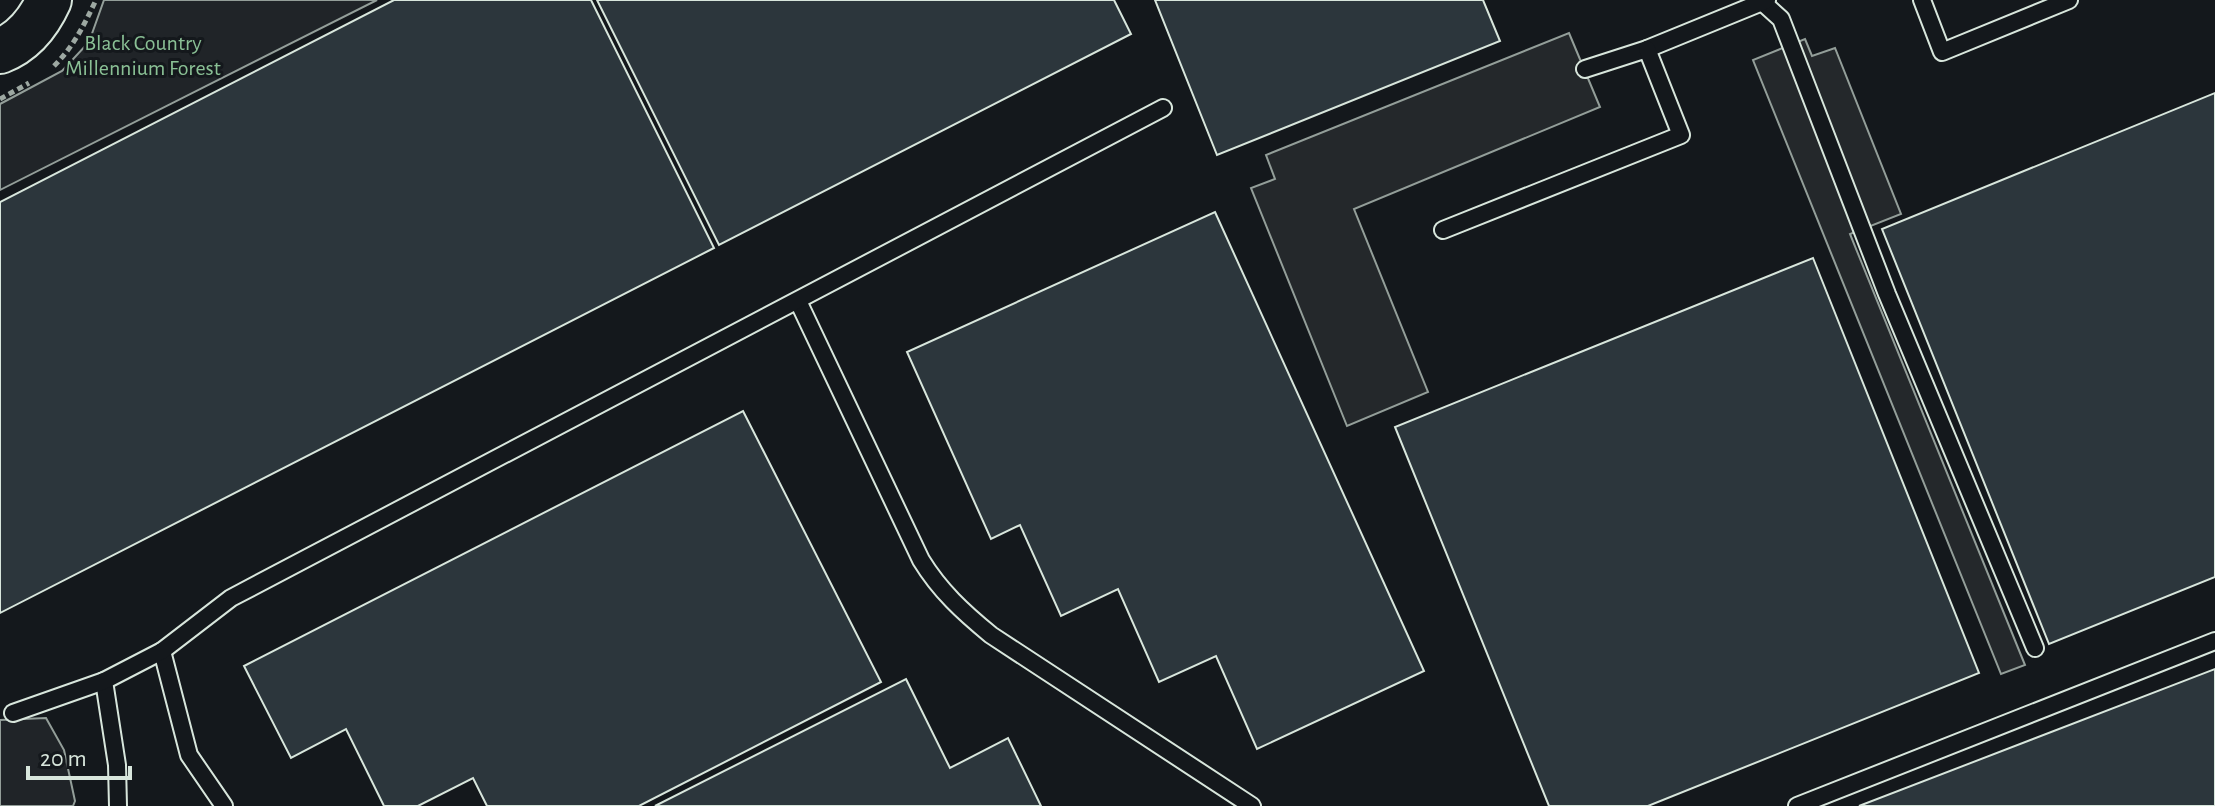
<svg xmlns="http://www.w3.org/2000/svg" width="2215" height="806" viewBox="0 0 2215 806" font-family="'Alegreya Sans',sans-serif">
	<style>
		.green { fill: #202428; stroke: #939e99; stroke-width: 2 }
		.parking { fill: #24282b; stroke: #939e99; stroke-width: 2 }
		.building { fill: #2c363c; stroke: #d8e6dc; stroke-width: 2 }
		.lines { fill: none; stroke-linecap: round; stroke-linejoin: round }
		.service-casing { stroke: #d8e6dc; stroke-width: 20 }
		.primary-casing { stroke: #d8e6dc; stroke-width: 48 }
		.path { stroke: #9da8a2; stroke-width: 5; stroke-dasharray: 6 4; stroke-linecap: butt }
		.service { stroke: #14181c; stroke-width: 16 }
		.primary { stroke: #14181c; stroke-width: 44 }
		.labels { text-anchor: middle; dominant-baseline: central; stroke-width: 6; stroke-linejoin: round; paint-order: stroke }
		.park-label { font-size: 22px; fill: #8ac095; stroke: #14181c }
	</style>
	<rect width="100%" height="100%" fill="#14181c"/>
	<g class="green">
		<polygon points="104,0 377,0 0,190 0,104 62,71 89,42"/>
		<polygon points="46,718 64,750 75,801 73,806 0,806 0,720"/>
	</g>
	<g class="parking">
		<polygon points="1569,33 1600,107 1354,209 1428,392 1347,426 1251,188 1275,179 1266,155"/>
		<polygon points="1805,39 1812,56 1835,48 1901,214 1850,234 2025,665 2001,674 1753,60"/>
	</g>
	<g class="building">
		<polygon points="394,0 591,0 714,248 0,613 0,202"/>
		<polygon points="597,0 1114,0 1131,34 719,245"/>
		<polygon points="1155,0 1483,0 1500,41 1217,155"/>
		<polygon points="2215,93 2215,577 2049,644 1882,229"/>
		<polygon points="1215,212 1424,671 1257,749 1216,656 1159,682 1118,589 1061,616 1020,525 991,539 907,352"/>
		<polygon points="1813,258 1979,673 1648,806 1549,806 1395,427"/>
		<polygon points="743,411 881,682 639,806 487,806 473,778 418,806 384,806 346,729 291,758 244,666"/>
		<polygon points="2215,669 2215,806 1859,806"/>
		<polygon points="906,679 950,768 1008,738 1041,806 655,806"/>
	</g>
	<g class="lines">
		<defs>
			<g id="service">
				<polyline points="1760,0 1781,19 1887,294 2035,648"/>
				<polyline points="1922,0 1942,52 2069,0"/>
				<polyline points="1585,69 1647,49 1767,0"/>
				<polyline points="1443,230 1681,135 1647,49"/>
				<path d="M798,301l123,259c19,31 42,52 70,75l261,171"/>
				<polyline points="162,651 189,755 224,806"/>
				<polyline points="104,681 117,765 118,806"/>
				<polyline points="13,713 104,681 162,651 231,598 1163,108"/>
				<polyline points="1797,806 2215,641"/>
			</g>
			<path id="primary" d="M0,51c23,-9 39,-29 49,-51"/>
		</defs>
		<use href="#service" class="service-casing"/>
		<use href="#primary" class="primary-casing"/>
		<g class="path">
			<path d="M54,66c20,-20 30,-41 42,-66"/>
			<polyline points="0,99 29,83"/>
		</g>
		<use href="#service" class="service"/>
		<use href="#primary" class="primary"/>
	</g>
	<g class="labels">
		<g class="park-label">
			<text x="143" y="43">Black Country<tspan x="143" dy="25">Millennium Forest</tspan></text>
		</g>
	</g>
	<path d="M28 766v12h102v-12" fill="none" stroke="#d8e6dc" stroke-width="4"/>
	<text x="40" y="766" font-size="24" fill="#d8e6dc" stroke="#14181c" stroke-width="6" paint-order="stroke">20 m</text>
</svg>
